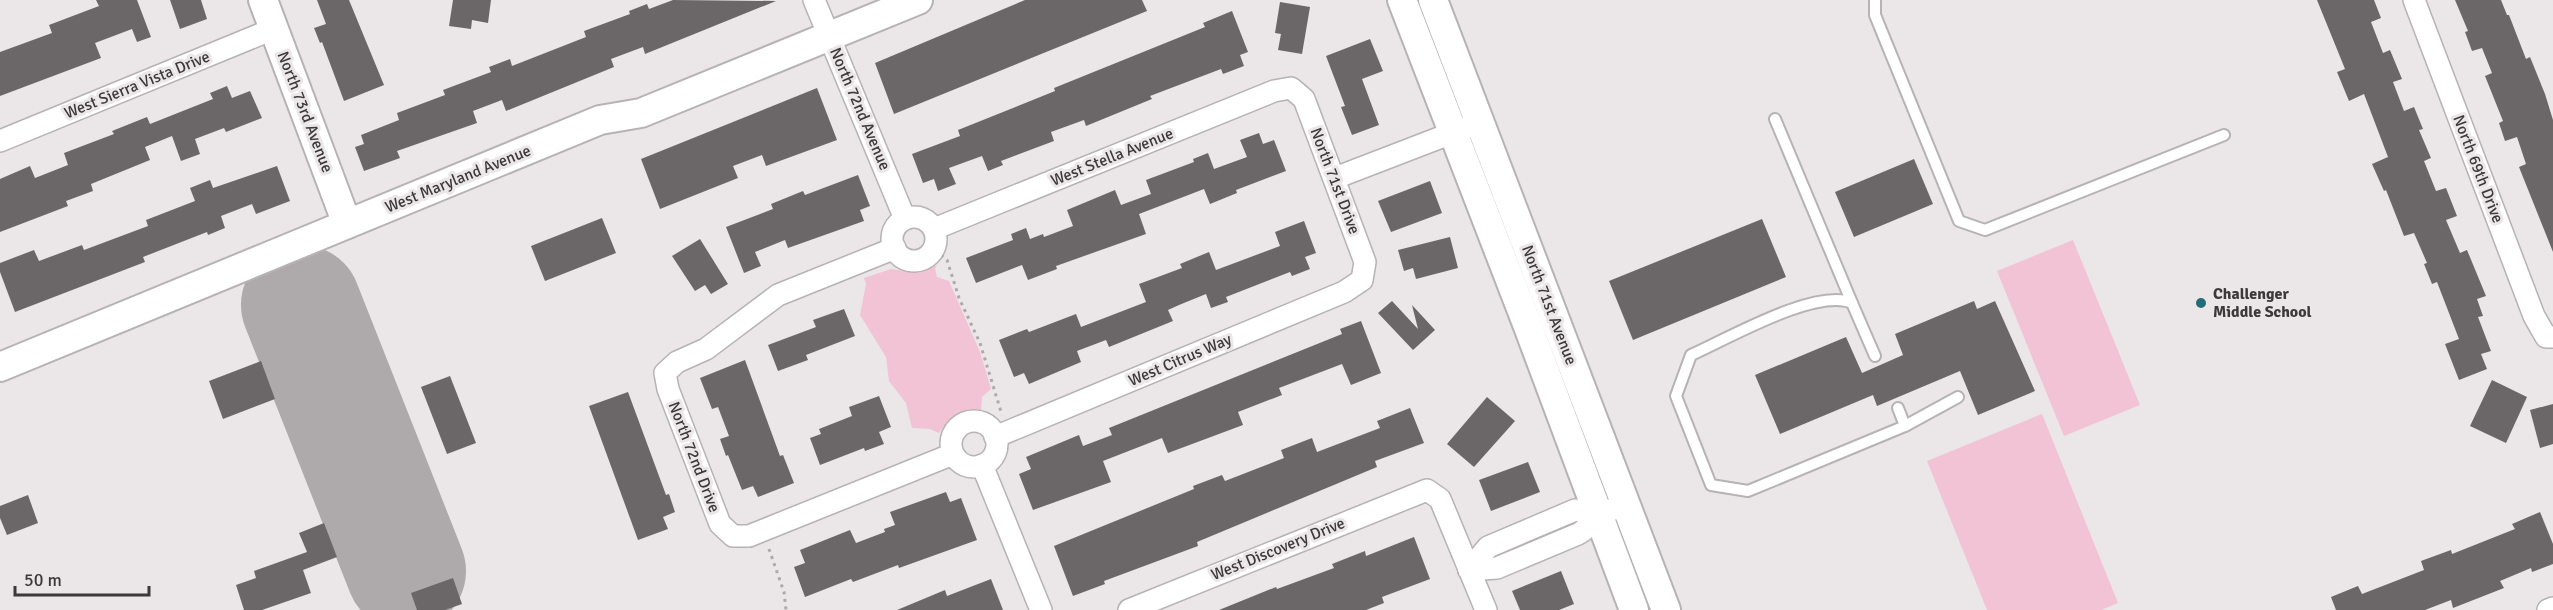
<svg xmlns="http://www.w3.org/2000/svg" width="2553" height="610" viewBox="0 0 2553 610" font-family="Signika,sans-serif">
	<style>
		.green { fill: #f1c3d5 }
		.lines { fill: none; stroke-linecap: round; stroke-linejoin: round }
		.runway { stroke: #aeaaac; stroke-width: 120 }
		.building { fill: #6b6768 }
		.lane-casing { stroke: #b7b2b4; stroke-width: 14 }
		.street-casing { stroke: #b7b2b4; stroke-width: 24 }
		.secondary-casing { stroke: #b7b2b4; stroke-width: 32 }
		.path { stroke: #aeaaac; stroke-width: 3; stroke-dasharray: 3 4.5; stroke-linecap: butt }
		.lane { stroke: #fff; stroke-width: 10 }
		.street { stroke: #fff; stroke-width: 21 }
		.secondary { stroke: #fff; stroke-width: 28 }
		.poi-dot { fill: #246d78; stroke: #ebe6e8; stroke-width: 2 }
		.labels { text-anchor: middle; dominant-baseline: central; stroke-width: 6; stroke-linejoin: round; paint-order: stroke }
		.street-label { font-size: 16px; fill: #3b393a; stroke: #ebe6e8 }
		.poi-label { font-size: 16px; font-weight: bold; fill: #3b393a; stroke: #ebe6e8; text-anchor: start }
	</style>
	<rect width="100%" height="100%" fill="#ebe6e8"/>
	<g class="green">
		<polygon points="2073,240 2140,405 2064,436 1997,271"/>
		<path d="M937,265l-2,4 2,8 12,4 31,71 11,37 -9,8 -1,13c-20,-4 -32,7 -42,23l-9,-4 -18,-1 -6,-25 -17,-22 -3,-24 -26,-42 6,-31 -2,-6 27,-9 29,4z"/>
		<polygon points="2042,414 2118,603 2101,610 1987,610 1927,461"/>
	</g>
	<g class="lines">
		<polyline class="runway" points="301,305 406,571"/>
	</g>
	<g class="building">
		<polygon points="96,0 137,0 151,37 137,42 132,29 95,43 101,58 0,96 0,52 52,33 49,25 99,6"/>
		<polygon points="170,0 201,0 207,19 180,29"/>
		<polygon points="317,0 349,0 384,85 344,101 322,42 320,43 314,28 326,24"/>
		<polygon points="453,0 491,0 488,23 472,20 471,29 449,26"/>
		<polygon points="673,0 776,1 645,54 643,47 611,59 614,67 506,111 502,100 473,111 477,123 397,151 400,158 364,171 355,147 364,144 361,135 399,120 397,113 445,95 443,90 491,72 489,67 510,59 512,66 586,37 584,31 630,14 629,11 647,4 649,9"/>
		<polygon points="1025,0 1142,0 1147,11 894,114 875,63"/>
		<polygon points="2317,0 2374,0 2381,18 2371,22 2383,53 2390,50 2402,79 2393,82 2404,111 2414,107 2423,129 2419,130 2431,158 2424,161 2436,191 2446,188 2457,216 2446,220 2460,253 2467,250 2486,296 2477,299 2483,316 2478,317 2491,351 2481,354 2487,369 2459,380 2445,344 2459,339 2437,282 2432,284 2424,264 2427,263 2414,233 2404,236 2386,190 2384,191 2372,164 2388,157 2364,94 2349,101 2337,72 2345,69"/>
		<polygon points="2455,0 2501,0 2507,15 2509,15 2526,59 2530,57 2545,94 2553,120 2553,252 2519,167 2526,164 2517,137 2505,141 2499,123 2503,121 2485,76 2492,73 2482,48 2472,51 2465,32 2468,31"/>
		<polygon points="1280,2 1310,7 1302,54 1278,50 1281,34 1275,33"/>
		<polygon points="1232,11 1248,52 1240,55 1244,66 1223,74 1221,69 1150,96 1152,99 1086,126 1084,120 1051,132 1054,141 1001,161 1003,165 988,171 982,156 949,168 956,184 938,191 934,179 923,183 912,154 960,136 958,130 1055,91 1054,88 1205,27 1203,23"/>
		<polygon points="1370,39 1383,71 1362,79 1379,125 1352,135 1341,107 1345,106 1326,56"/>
		<polygon points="227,86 232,98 250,91 262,118 226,132 224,128 195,139 200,154 181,161 172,136 145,147 150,160 91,184 93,191 66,201 68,206 0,232 0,179 30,166 35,178 68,165 64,153 114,134 112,131 147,117 150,124 213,99 210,93"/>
		<polygon points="817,88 837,140 766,166 762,155 733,166 738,178 660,209 641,159"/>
		<polygon points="1259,133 1263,144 1274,140 1286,171 1236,190 1237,193 1210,204 1204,189 1139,214 1146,234 1056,266 1057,269 1028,280 1022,265 976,283 966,258 1013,240 1011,234 1026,228 1030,239 1043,234 1044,237 1073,226 1067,210 1115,190 1121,205 1151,194 1146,180 1194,162 1193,159 1208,153 1214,169 1247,157 1240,140"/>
		<polygon points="1914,159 1933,204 1854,237 1835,192"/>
		<polygon points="277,166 290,201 256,214 252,204 221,216 225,228 208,235 207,232 143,257 145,262 15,312 0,272 0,263 34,250 39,261 82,245 84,250 148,226 146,220 195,201 190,188 210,180 213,188"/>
		<polygon points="858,175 870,206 860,210 864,221 788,248 785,240 755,252 761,266 744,273 726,227 773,209 771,204 803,191 805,195"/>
		<polygon points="1430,181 1442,213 1391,232 1378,201"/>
		<polygon points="602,218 616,253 545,281 531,246"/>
		<polygon points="1762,219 1786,277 1633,340 1609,281"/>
		<polygon points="1304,221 1316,253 1305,257 1310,269 1292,276 1290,272 1226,297 1228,302 1211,308 1206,294 1179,305 1168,310 1173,321 1109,347 1106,340 1077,351 1081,362 1029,384 1024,373 1014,377 999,340 1027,329 1029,332 1076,314 1081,327 1146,302 1139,284 1182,268 1180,264 1209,252 1216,270 1280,246 1275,232"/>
		<polygon points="1450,237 1458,268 1416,279 1413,268 1404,271 1398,250"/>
		<polygon points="700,239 728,284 711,294 705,285 695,291 672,256"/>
		<polygon points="1392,301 1418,329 1412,305 1435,330 1413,350 1378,313"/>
		<polygon points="1974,301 1977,309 1995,301 2035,391 1978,415 1960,371 1877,406 1873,395 1780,434 1755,375 1846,337 1862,373 1903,355 1895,334"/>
		<polygon points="844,309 855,336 806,355 808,360 778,371 768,345 816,327 813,320"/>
		<polygon points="1361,321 1381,373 1351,385 1342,364 1279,388 1282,395 1238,412 1243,425 1168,453 1162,438 1103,461 1111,482 1033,510 1019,474 1031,469 1026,457 1079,435 1083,446 1112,435 1109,428 1342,334 1340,329"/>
		<polygon points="745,360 780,456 783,455 794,483 758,497 753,486 742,490 728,455 726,456 720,439 729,436 718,407 712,409 700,378"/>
		<polygon points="261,361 275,399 223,419 209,381"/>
		<polygon points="450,376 476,443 447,454 421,387"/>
		<polygon points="2492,380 2527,397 2506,443 2470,426"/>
		<polygon points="628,392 666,495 669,494 675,512 663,517 668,529 638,540 589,406"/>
		<polygon points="879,396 891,427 879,432 884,444 865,451 864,448 820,465 810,438 821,434 819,429 852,416 849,407"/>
		<polygon points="1487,397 1515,421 1474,467 1447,444"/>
		<polygon points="2553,404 2553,444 2540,448 2530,410"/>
		<polygon points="1410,408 1424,443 1375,461 1377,467 1197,542 1198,546 1104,581 1105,584 1073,596 1054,546 1194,489 1193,486 1222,475 1225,481 1284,458 1281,450 1312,438 1317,452 1380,428 1377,421"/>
		<polygon points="1528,462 1540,492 1491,511 1479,480"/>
		<polygon points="946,492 950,502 961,498 977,540 899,568 898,565 853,582 851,579 805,597 794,567 805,563 800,550 850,530 856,543 885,532 884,529 895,525 890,512"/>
		<polygon points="28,495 38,523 7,535 0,518 0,506"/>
		<polygon points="2540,512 2553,544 2553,564 2532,572 2531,568 2500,581 2504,588 2453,608 2451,600 2425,610 2336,610 2331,597 2358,586 2362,594 2424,570 2421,561 2451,550 2452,554 2515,529 2512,524"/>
		<polygon points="324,523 337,557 303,570 311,593 262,610 244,610 236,585 256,578 254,571 307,552 299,533"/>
		<polygon points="1414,537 1430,579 1382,597 1384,603 1366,610 1219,610 1276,587 1277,589 1334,568 1332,564 1365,551 1366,556"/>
		<polygon points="1561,571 1574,604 1559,610 1520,610 1512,591"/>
		<polygon points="453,578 462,604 445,610 417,610 411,593"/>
		<polygon points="991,579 1003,610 897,610 945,590 947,596"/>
	</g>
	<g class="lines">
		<defs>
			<g id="lane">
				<polyline points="1875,0 1875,15 1959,221 1985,230 2224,135"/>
				<polyline points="1775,119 1852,303"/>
				<path d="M1875,356l-23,-53c-35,-16 -125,36 -161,52l-15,41 35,89 37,6 157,-65 53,-29"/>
				<polyline points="1898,408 1905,426"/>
			</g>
			<g id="street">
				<polyline points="814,0 905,219"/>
				<polyline points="2414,0 2534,316 2546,337 2553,337"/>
				<polyline points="0,141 273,29"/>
				<polyline points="1335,178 1465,128"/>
				<circle cx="914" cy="239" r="22"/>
				<polyline points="934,229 1274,91 1291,88 1304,99 1365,262 1362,280 1344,292 995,437"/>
				<polyline points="895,248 778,295 706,349 677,362 665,373 668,389 720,524 733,536 749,536 953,454"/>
				<circle cx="974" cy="444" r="23"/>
				<polyline points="982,465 1041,610"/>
				<polyline points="1469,570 1488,547 1575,510 1598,514 1626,505"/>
				<polyline points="1469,570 1497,568 1578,534 1583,531 1598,514"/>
				<polyline points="1129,610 1427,490 1440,499 1486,610"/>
				<polyline points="2548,610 2553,608"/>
			</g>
			<g id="secondary">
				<polyline points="263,0 347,224"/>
				<polyline points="1402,0 1529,329 1634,610"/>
				<polyline points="1433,0 1666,610"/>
				<polyline points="0,367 600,120 641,113 918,0"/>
			</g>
		</defs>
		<use href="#lane" class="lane-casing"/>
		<use href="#street" class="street-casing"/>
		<use href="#secondary" class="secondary-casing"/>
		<g class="path">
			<polyline points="941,255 947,260 959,298 980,343 1002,415"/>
			<polyline points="769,549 784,592 786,610"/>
		</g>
		<use href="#lane" class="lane"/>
		<use href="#street" class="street"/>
		<use href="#secondary" class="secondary"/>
	</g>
	<circle class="poi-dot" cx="2201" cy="303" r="6"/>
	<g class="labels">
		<g class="street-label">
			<text transform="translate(137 85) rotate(-22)">West Sierra Vista Drive</text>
			<text transform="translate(860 109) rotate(67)">North 72nd Avenue</text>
			<text transform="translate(305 112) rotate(69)">North 73rd Avenue</text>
			<text transform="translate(1112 157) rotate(-22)">West Stella Avenue</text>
			<text transform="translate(2478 169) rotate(69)">North 69th Drive</text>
			<text transform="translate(458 179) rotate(-22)">West Maryland Avenue</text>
			<text transform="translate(1335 181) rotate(69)">North 71st Drive</text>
			<text transform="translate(1549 305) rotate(69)">North 71st Avenue</text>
			<text transform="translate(1180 360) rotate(-23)">West Citrus Way</text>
			<text transform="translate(694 457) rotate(69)">North 72nd Drive</text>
			<text transform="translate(1278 549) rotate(-22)">West Discovery Drive</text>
		</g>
		<g class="poi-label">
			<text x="2213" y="294">Challenger<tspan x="2213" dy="18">Middle School</tspan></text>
		</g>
	</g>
	<path d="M15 586v9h134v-9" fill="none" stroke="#3b393a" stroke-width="3"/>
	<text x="24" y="586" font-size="18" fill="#3b393a" stroke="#ebe6e8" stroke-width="4.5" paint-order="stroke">50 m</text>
</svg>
